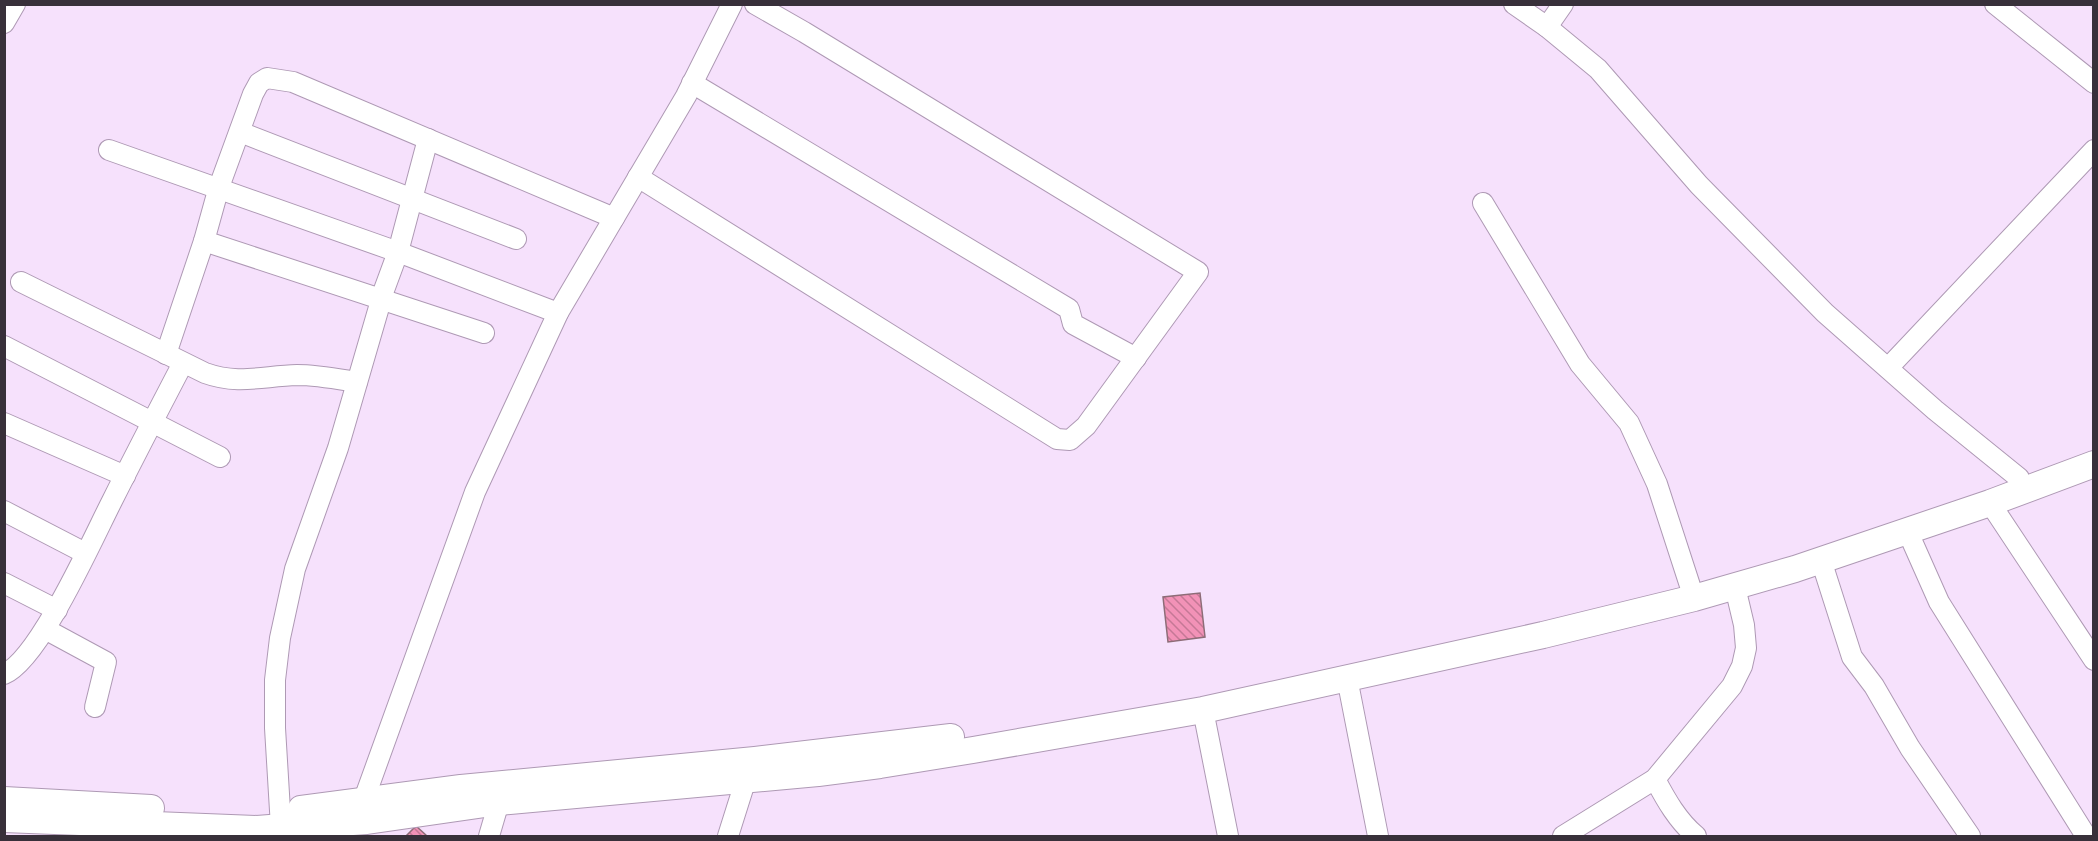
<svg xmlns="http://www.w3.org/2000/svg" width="2098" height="841" viewBox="0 0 2098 841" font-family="Lato,sans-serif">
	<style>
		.building { fill: url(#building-back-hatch); stroke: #8d6c77; stroke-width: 1.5 }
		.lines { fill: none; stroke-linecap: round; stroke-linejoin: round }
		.minor-casing { stroke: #ae99b4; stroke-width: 22 }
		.major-casing { stroke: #ae99b4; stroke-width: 28 }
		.minor { stroke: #fff; stroke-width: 20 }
		.major { stroke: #fff; stroke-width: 26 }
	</style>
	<defs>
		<pattern id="building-back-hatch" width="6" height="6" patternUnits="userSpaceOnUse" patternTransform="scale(1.5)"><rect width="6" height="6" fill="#f292b7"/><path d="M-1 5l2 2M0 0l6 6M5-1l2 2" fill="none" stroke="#c57896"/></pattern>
	</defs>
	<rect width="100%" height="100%" fill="#f6e1fc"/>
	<g class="building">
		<polygon points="1200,593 1205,637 1168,642 1163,597"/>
		<polygon points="416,826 427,836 406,836"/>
	</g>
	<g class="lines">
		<defs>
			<g id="minor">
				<polyline points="1514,4 1547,27 1563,4"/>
				<polyline points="1995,4 2094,83"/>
				<polyline points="4,23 15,4"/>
				<polyline points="1547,27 1598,69 1699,185 1825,313 1935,410 2019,478"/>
				<polyline points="692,83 1069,309 1073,324 1136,358"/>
				<polyline points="240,132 516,239"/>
				<polyline points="109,150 398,252 558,313"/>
				<polyline points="638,177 1057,439 1070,440 1086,426 1198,272 804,32 755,4"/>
				<polyline points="1483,203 1580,364 1629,423 1657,484 1694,598"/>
				<polyline points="204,241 484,333"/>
				<path d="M21,282l184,91c33,12 58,3 92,2 20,0 41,4 60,7"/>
				<polyline points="4,346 220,457"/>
				<polyline points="166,354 204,241 219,187 253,94 259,83 267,78 293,82 614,218"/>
				<polyline points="1888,368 2094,150"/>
				<polyline points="4,423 125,476"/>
				<polyline points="1990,503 2094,660"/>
				<polyline points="4,511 85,553"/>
				<polyline points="1907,530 1939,602 2086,836"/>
				<polyline points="1821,560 1852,657 1874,686 1910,748 1970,836"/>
				<polyline points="4,583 57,610"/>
				<polyline points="45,629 106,662 95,707"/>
				<path d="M4,674c35,-14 89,-136 108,-173 23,-46 47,-92 71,-138"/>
				<polyline points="1347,678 1378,836"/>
				<polyline points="1203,710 1228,836"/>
				<path d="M1655,779c11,21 23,42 41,57"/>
				<polyline points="365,812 363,802 475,492 558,313 686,96 732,4"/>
				<polyline points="281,827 275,728 275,680 280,638 295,569 338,448 384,290 398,252 428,139"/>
				<polyline points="489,836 499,802"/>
				<polyline points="728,836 746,779"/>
				<polyline points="1563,836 1655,779 1732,686 1742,666 1746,648 1744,625 1735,587"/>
			</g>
			<g id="major">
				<polyline points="4,800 151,808"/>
				<polyline points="301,809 461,788 755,760 951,737"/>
				<polyline points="4,819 257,829 309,825 367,821 499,802 818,773 880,765 973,750 1203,710 1543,635 1694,598 1795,569 1990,503 2094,464"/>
			</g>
		</defs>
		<use href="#minor" class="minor-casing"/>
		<use href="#major" class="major-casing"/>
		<use href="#minor" class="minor"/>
		<use href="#major" class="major"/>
	</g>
	<rect width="2098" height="841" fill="none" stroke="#38303a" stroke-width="12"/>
</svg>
